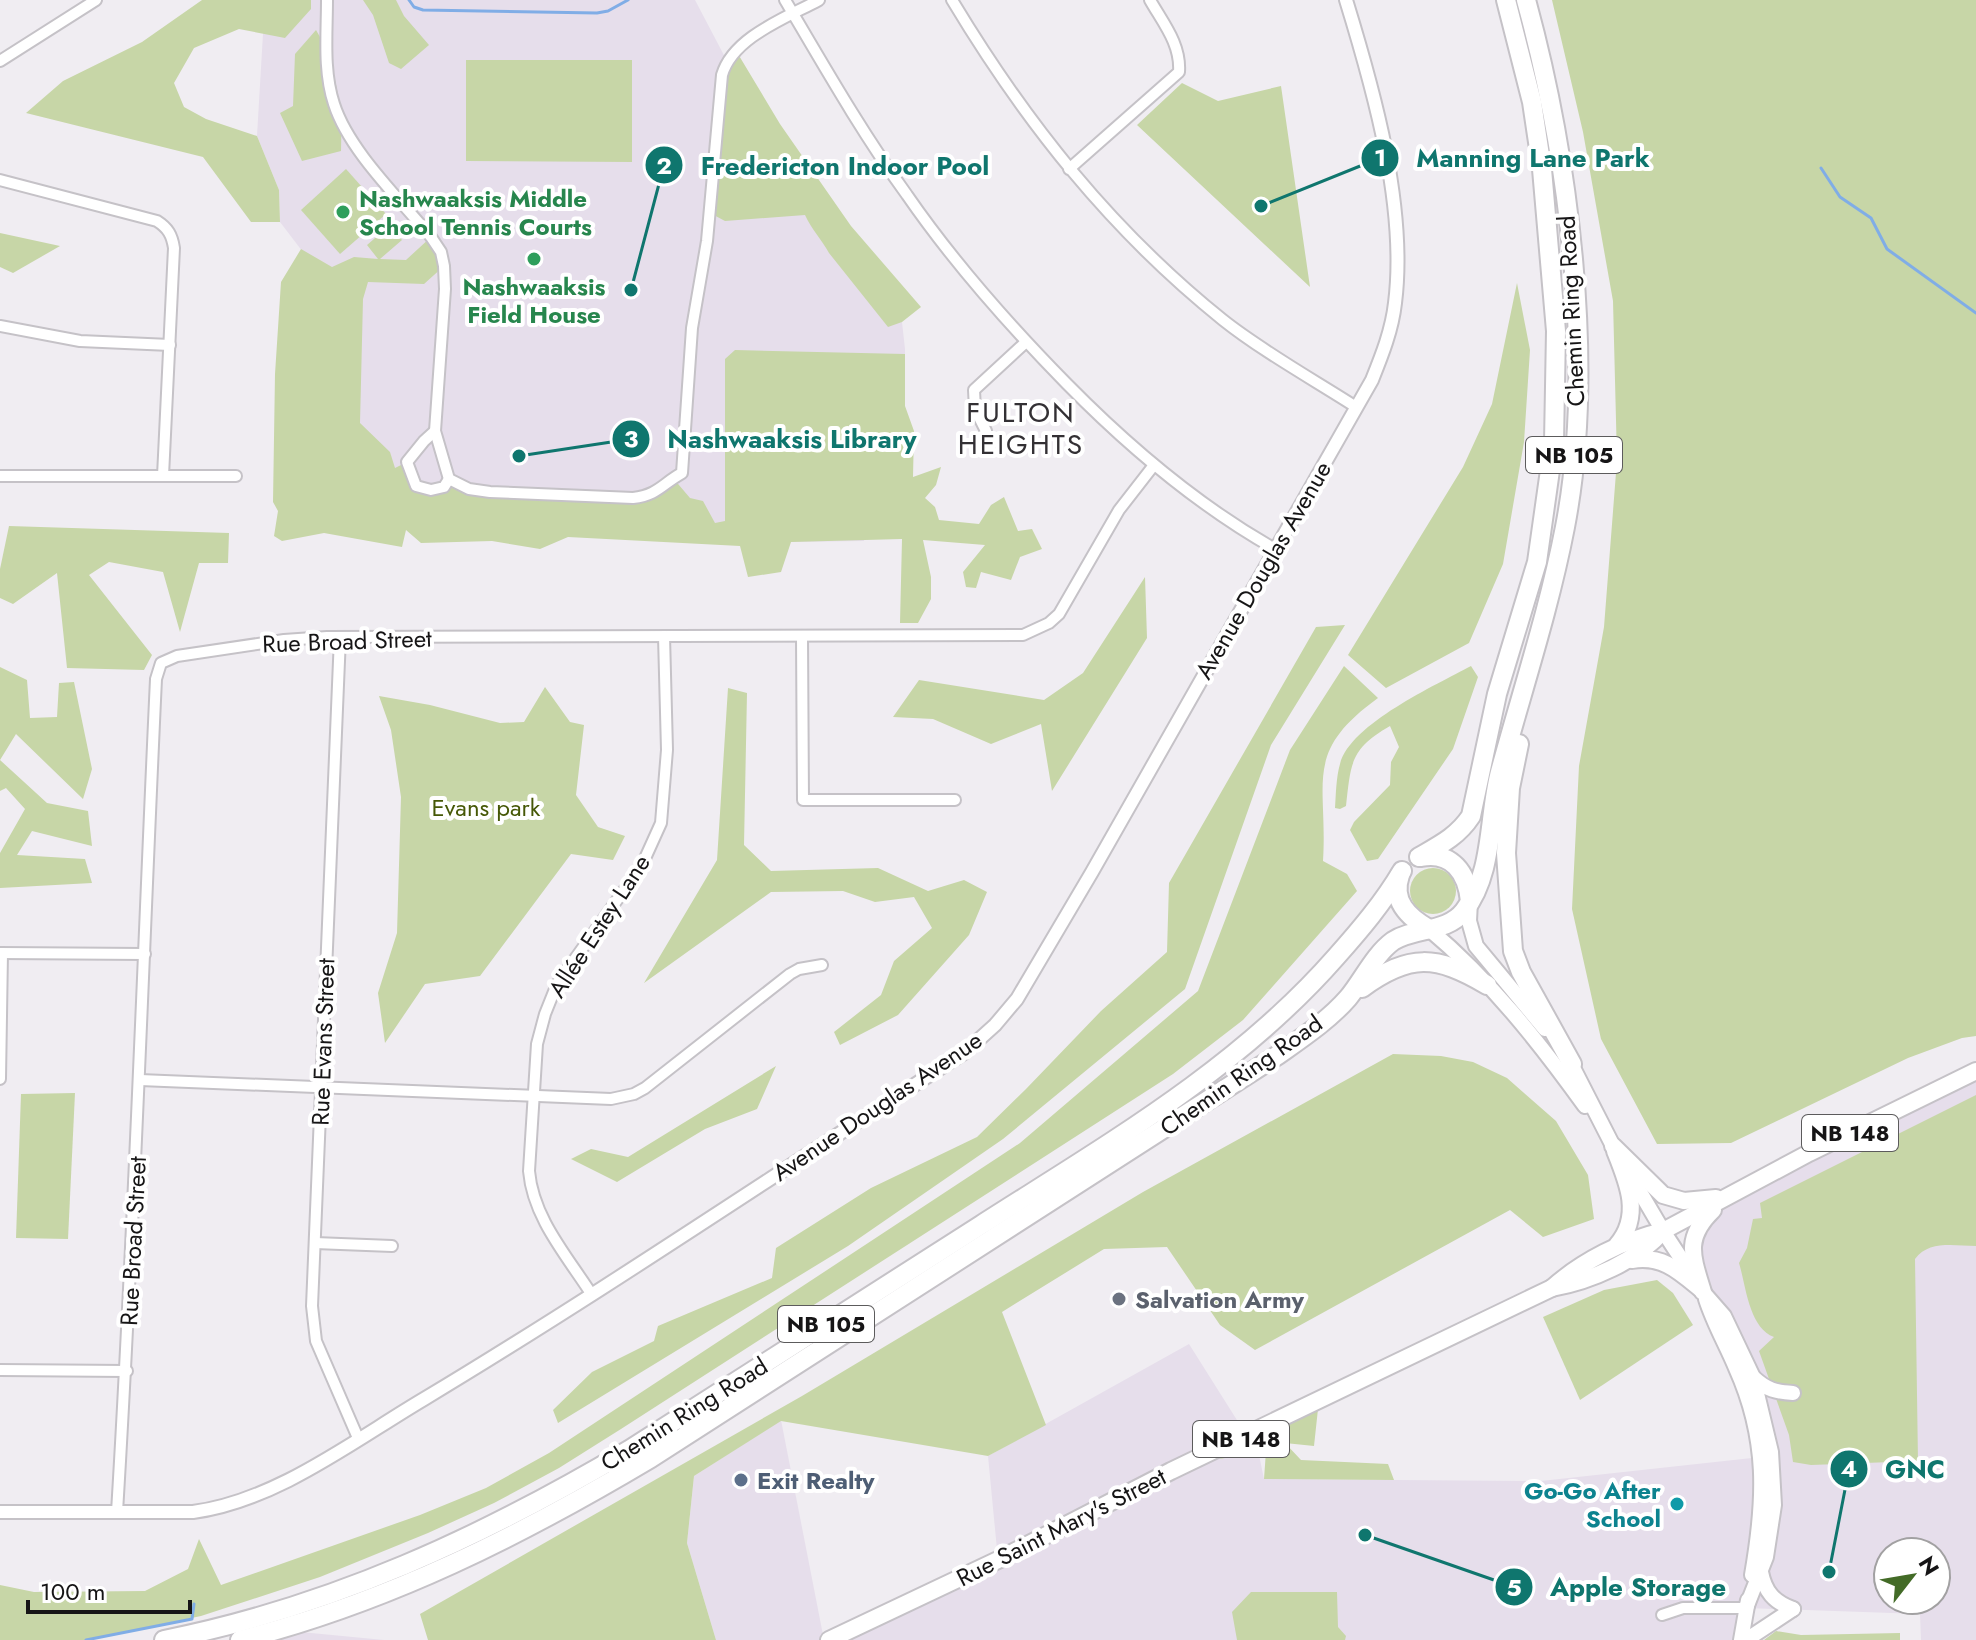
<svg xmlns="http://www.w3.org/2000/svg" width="1976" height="1640" viewBox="0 0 1976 1640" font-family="Jost,sans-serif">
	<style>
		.built { fill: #e6deeb; fill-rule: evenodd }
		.green { fill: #c7d6a7 }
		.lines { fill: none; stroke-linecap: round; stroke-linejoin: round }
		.stream { stroke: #80ade6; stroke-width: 3 }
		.minor-casing { stroke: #c5c2c7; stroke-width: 14 }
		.tertiary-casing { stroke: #c5c2c7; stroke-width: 16 }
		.secondary-casing { stroke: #c5c2c7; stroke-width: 18 }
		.primary-casing { stroke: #c5c2c7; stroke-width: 20 }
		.trunk-casing { stroke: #c5c2c7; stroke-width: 22 }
		.minor { stroke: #fff; stroke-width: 10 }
		.tertiary { stroke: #fff; stroke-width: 12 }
		.secondary { stroke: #fff; stroke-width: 14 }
		.primary { stroke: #fff; stroke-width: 16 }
		.trunk { stroke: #fff; stroke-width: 18 }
		.leisure-dot { fill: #2e9e5b; stroke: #fff; stroke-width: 3 }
		.worship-dot { fill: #6b7280; stroke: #fff; stroke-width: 3 }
		.service-dot { fill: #5c6f8a; stroke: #fff; stroke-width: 3 }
		.culture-dot { fill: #0f9aa8; stroke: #fff; stroke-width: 3 }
		.labels { text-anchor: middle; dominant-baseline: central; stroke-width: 8; stroke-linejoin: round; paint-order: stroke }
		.shield { fill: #fff; stroke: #5c5b5c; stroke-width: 2 }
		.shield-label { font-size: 22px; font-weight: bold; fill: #161516 }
		.leisure-label { font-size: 24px; font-weight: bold; fill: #27864d; stroke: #fff; text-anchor: start }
		.street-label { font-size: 24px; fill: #161516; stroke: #fff }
		.park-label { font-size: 24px; fill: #465807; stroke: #fff }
		.worship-label { font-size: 24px; font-weight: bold; fill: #5b616d; stroke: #fff; text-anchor: start }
		.service-label { font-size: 24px; font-weight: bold; fill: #4e5e75; stroke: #fff; text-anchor: start }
		.culture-label { font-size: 24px; font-weight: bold; fill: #0d838f; stroke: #fff; text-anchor: end }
		.quarter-label { font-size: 28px; letter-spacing: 2px; fill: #333034; stroke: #fff }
		.leader { fill: none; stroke: #0f766e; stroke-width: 3 }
		.callout-dot { fill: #0f766e; stroke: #fff; stroke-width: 3 }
		.mark-label { font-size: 24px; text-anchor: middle; font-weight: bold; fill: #fff }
		.callout-label { font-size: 26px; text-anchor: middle; font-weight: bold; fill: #0f766e; stroke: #fff; stroke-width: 8; stroke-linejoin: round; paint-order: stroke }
	</style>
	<rect width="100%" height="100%" fill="#f0edf2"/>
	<g class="built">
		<polygon points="265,0 695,0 768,139 902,322 905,349 905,406 864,541 790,542 419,530 351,444 322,277 280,222 279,190 257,136"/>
		<path d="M1976,1071v569h-55l-1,-26 -173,-6 -6,32h-912l169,-80 -10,-104 201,-112 70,111 5,24 277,2 220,-24 13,23 -71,-188 -11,-53 34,-42zM1888,1552h48v48h-48z"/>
		<polygon points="781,1420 824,1640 716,1640 687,1543 694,1476"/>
		<polygon points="280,1630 384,1640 240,1640"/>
	</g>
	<g class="green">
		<polygon points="202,0 311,0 311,9 285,38 239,29 194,48 174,83 184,107 206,119 257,136 279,190 280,222 251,222 203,157 26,113 63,81 142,42"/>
		<polygon points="363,0 396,0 404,16 429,45 401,69 389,63 373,15"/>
		<polygon points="1552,0 1976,0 1976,1036 1962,1038 1908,1058 1731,1143 1657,1144 1601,1039 1572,909 1579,766 1604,627 1617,460 1613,301 1583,132"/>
		<path d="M316,30c20,33 27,82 25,121l-39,10 -22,-48 13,-7 2,-52z"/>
		<path d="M735,49l45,75 71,102 70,81 -19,15 -14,5 -59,-74c-7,-13 -17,-23 -24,-38l-80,6 -15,-8 12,-138z"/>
		<polygon points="466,60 632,60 632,162 466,161"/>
		<polygon points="1182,83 1218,101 1281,86 1310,287 1137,125"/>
		<polygon points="346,169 386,214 340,254 301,210"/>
		<polygon points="389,226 402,240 380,259 406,260 431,237 444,266 424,284 368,282 363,299 360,423 390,452 395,468 407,462 416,486 431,490 449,479 469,489 633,498 673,478 690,498 703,501 715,523 725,521 725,359 735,350 905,354 905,406 914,431 913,477 941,467 936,485 925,498 935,507 939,520 979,524 991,505 1004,497 1018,531 1032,529 1042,549 1020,557 1011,580 981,572 976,588 966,587 963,572 985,545 923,540 931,577 931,599 918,623 900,623 902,539 791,542 781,572 748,577 740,546 568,537 540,549 492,541 421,543 406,530 402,547 324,533 282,541 274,536 278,511 273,502 275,374 281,282 301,249 332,267 354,257 378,259 367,245"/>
		<polygon points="0,233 60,246 13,273 0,267"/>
		<polygon points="1517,283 1530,350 1524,442 1503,564 1469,643 1386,688 1348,655 1463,467 1492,404"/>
		<polygon points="9,526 229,533 228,563 199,563 180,632 163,572 109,562 89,575 152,655 144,670 67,668 57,573 13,604 0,598 0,569"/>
		<polygon points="1145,577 1147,638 1052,791 1041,724 991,744 933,719 893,717 919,680 1044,700 1083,673"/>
		<polygon points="1345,625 1271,745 1185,989 1003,1139 848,1246 558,1423 553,1410 592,1372 654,1341 658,1326 772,1278 776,1248 871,1188 977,1137 1026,1089 1101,1011 1167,952 1169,883 1316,627"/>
		<path d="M1344,666l34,32c-76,55 -50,83 -55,163l24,13 10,17 -114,129 -70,54 -552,355 -62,39 -65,35 -66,30 -108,44 -119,39 -115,24h-86v-55l34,7 111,-1 43,-22 11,-30 22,46 199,-70 66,-27 63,-35 471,-310 178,-152 92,-241z"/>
		<path d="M1471,666l7,11 -25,72 -75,110 -11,2 -17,-31 4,-8 36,-37 1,-23 8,-15 -9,-21c-40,23 -39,37 -44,80l-6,3 -5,-1c1,-14 1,-30 5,-44 10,-40 96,-79 131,-98z"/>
		<polygon points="0,667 27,680 30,718 57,717 59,683 74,682 92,769 83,799 16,734 0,760 47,803 88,811 92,846 32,831 17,855 85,859 92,883 0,888 0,853 25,809 6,788 0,791"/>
		<polygon points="545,687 570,722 584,725 576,795 598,827 625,836 613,860 571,854 480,976 425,984 385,1043 378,993 397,933 401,797 391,730 379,696 430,705 500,723 524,722"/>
		<polygon points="728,688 747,693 744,845 771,871 878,868 928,891 964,880 987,892 969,935 898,1015 840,1045 834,1032 881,995 894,961 932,928 914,897 875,902 843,891 771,892 644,983 717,860"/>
		<circle cx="1433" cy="891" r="23"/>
		<polygon points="1393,1054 1441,1056 1473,1062 1507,1078 1556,1121 1588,1175 1594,1219 1543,1237 1510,1210 1255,1350 1220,1325 1167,1247 1104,1249 1002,1312 1046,1425 988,1456 781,1421 694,1476 687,1543 716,1640 428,1640 420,1614 802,1396 1143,1192"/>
		<polygon points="776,1066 757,1109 705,1129 617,1182 571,1159 591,1149 628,1157"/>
		<polygon points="75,1093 68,1239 16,1238 21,1094"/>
		<path d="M1976,1095v151c-22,0 -47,-6 -61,13l3,202 -107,4 -18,-3 -4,-27 -30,-84 15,-14c-25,-9 -28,-51 -35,-74l8,-15 6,-29 9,-1 -2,-15z"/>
		<polygon points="1657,1280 1673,1293 1693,1325 1580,1400 1543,1317 1604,1290"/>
		<polygon points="1318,1409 1314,1446 1285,1443 1301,1460 1388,1464 1394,1480 1264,1479 1266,1451 1219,1459"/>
		<polygon points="1251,1592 1337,1592 1338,1627 1346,1636 1345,1640 1237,1640 1232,1612"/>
		<polygon points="1776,1631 1801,1635 1900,1633 1900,1640 1764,1640"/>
	</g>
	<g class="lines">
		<g class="stream">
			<polyline points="409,0 414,7 423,10 597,13 608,11 628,0"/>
			<polyline points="1821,168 1840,197 1871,218 1887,249 1976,313"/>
			<polyline points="86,1640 192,1619 194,1604"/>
		</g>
		<defs>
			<g id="minor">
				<path d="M327,0c0,34 -4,71 7,104 15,47 66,95 97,133l10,15 3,14 1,23 -10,142 14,48 20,10 21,3 143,6c25,-3 29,-14 49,-25l10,-145 15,-87 15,-166c11,-38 64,-57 97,-75"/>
				<path d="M785,0c39,66 77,133 122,195 47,68 102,130 160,189 63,64 130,121 208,165"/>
				<path d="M952,0c74,123 159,230 271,320 39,31 91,60 133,87"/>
				<polyline points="0,61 96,0"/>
				<path d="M1069,169l110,-97c2,-28 -16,-49 -29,-72"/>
				<path d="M0,180l157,41c11,7 15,14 17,27l-11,228"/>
				<polyline points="0,326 80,341 170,345"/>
				<polyline points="435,431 424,441 407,462 416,486 431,490 444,487 449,479"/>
				<polyline points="986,431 975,409 974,390 1026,342"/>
				<polyline points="0,476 236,476"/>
				<polyline points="340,637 312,1306 316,1341 358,1438"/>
				<polyline points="802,637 803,800 955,800"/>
				<polyline points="0,953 145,954"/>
				<polyline points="0,1079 2,953"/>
				<polyline points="140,1080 611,1099 634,1094 645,1088 790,974 799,969 822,965"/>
				<polyline points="315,1243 392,1246"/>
				<path d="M592,1295c-25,-39 -59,-77 -63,-124l8,-127 8,-30 12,-30 85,-119 19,-42 6,-73 -3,-114"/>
				<polyline points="0,1370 127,1371"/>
				<path d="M117,1512c17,-277 26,-555 39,-833l5,-16 16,-7 107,-16 43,-3 696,-2 26,-12 10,-9 60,-104 35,-45"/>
				<polyline points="1662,1615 1683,1608 1746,1608"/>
			</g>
			<path id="tertiary" d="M0,1512h193c83,-11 160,-71 231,-113 183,-110 360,-231 540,-346l31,-28 22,-26 75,-127 280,-492c10,-25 20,-50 23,-77 12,-95 -21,-212 -49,-303"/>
			<g id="secondary">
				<polyline points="1470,901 1469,921 1476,946 1545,1029"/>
				<path d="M1429,929c61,51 110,113 156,177"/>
				<polyline points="1568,1058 1613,1146 1663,1231 1703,1292 1724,1316 1753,1377 1771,1452 1774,1505 1766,1557 1746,1608"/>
				<path d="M1706,1299c8,25 20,45 30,69 32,71 29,132 16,207"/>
				<path d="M1754,1378c13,12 22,14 39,15"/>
				<path d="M1761,1572c4,20 13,30 32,37"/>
				<polyline points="1741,1640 1748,1600"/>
				<polyline points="1746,1640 1793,1609"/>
			</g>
			<g id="primary">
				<polyline points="1613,1146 1663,1195 1684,1201 1716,1198"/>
				<path d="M1615,1151c13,32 27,65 2,94"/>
				<path d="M1632,1260c31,-5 47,11 70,30"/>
				<path d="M1552,1288c30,-27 72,-48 111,-57l146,-78 167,-82"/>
				<path d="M1703,1292c-11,-36 -19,-54 10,-82"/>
				<path d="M829,1640l169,-80 173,-89 381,-183c39,-7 85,-27 111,-57"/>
			</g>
			<g id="trunk">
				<polyline points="1519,744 1510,788 1506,853 1513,951 1521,972 1572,1064"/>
				<path d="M1419,857c21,-12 39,-21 52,-41l26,-122 40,-132 17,-120 2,-111 -14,-162 -10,-67 -26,-102"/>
				<path d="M1421,857c31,-6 46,16 49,44"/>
				<path d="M1400,875c-9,26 8,42 29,54"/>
				<path d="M1362,988c48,-35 74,-33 125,-3"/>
				<path d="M164,1640c169,-34 318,-103 465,-190 117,-75 235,-150 352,-225 125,-80 256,-155 355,-268 24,-27 47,-54 66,-86"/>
				<path d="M240,1640c149,-38 280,-104 411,-182l627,-403c24,-17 51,-35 70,-57 15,-18 26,-43 45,-57 22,-14 54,-8 71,-30 30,-38 24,-94 36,-139 22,-81 49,-162 65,-245 31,-161 4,-370 -39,-527"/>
			</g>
		</defs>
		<use href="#minor" class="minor-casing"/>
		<use href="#tertiary" class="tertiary-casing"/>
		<use href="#secondary" class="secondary-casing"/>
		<use href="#primary" class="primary-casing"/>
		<use href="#trunk" class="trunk-casing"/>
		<use href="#minor" class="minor"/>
		<use href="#tertiary" class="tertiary"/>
		<use href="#secondary" class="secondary"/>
		<use href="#primary" class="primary"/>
		<use href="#trunk" class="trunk"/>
	</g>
	<g class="leisure-dot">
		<circle cx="343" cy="212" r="8"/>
		<circle cx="534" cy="259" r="8"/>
	</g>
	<circle class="worship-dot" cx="1119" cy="1299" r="8"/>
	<circle class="service-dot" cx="741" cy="1480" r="8"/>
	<circle class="culture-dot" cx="1677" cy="1504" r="8"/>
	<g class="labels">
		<g class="shield">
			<rect x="1526" y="437" width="96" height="36" rx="6"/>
			<rect x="1802" y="1115" width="96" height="36" rx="6"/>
			<rect x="778" y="1306" width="96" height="36" rx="6"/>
			<rect x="1193" y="1421" width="96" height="36" rx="6"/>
		</g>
		<g class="shield-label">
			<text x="1574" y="455">NB 105</text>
			<text x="1850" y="1133">NB 148</text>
			<text x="826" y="1324">NB 105</text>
			<text x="1241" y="1439">NB 148</text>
		</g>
		<g class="leisure-label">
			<text x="359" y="198">Nashwaaksis Middle<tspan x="359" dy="28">School Tennis Courts</tspan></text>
			<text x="534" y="286" text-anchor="middle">Nashwaaksis<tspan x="534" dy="28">Field House</tspan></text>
		</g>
		<g class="street-label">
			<text transform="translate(1571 311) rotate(-93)">Chemin Ring Road</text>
			<text transform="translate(1263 570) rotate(-60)">Avenue Douglas Avenue</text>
			<text transform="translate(347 641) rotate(-2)">Rue Broad Street</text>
			<text transform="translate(599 926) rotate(-57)">Allée Estey Lane</text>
			<text transform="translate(323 1042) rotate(-88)">Rue Evans Street</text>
			<text transform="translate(1241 1075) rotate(-35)">Chemin Ring Road</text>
			<text transform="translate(877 1106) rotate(-34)">Avenue Douglas Avenue</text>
			<text transform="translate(133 1241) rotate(-87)">Rue Broad Street</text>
			<text transform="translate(684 1414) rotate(-32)">Chemin Ring Road</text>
			<text transform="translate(1061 1527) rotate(-27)">Rue Saint Mary's Street</text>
		</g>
		<g class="park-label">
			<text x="486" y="807">Evans park</text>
		</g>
		<g class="worship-label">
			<text x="1135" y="1299">Salvation Army</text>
		</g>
		<g class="service-label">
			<text x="757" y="1480">Exit Realty</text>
		</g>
		<g class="culture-label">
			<text x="1661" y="1490">Go-Go After<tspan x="1661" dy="28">School</tspan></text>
		</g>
		<g class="quarter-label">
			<text x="1021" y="412">FULTON<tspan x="1021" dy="32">HEIGHTS</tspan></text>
		</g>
	</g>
	<path class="leader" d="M1261 206L1380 158M631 290L664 165M519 456L631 439M1829 1572L1849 1469M1365 1535L1514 1587"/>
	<g class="callout-dot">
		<circle cx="1261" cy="206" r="8"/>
		<circle cx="631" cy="290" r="8"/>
		<circle cx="519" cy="456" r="8"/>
		<circle cx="1829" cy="1572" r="8"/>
		<circle cx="1365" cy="1535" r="8"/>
		<circle cx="1380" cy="158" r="20"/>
		<circle cx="664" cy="165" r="20"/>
		<circle cx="631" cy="439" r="20"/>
		<circle cx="1849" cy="1469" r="20"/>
		<circle cx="1514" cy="1587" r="20"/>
	</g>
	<g class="mark-label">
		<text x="1380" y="166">1</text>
		<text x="664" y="174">2</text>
		<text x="631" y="447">3</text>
		<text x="1849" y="1477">4</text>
		<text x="1514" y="1596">5</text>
	</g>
	<g class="callout-label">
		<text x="1533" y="167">Manning Lane Park</text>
		<text x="845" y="175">Fredericton Indoor Pool</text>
		<text x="792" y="448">Nashwaaksis Library</text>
		<text x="1915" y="1478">GNC</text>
		<text x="1638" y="1596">Apple Storage</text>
	</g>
	<g transform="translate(1912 1576) rotate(59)"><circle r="38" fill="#ffffff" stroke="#a2a1a2" stroke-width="2"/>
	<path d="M0-6L14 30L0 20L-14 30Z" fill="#436b27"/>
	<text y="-12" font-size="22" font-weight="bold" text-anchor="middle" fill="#161516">N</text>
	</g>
	<path d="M28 1600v12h162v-12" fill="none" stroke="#161516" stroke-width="4"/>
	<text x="40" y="1600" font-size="24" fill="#161516" stroke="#ffffff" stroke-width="6" paint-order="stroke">100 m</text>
</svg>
